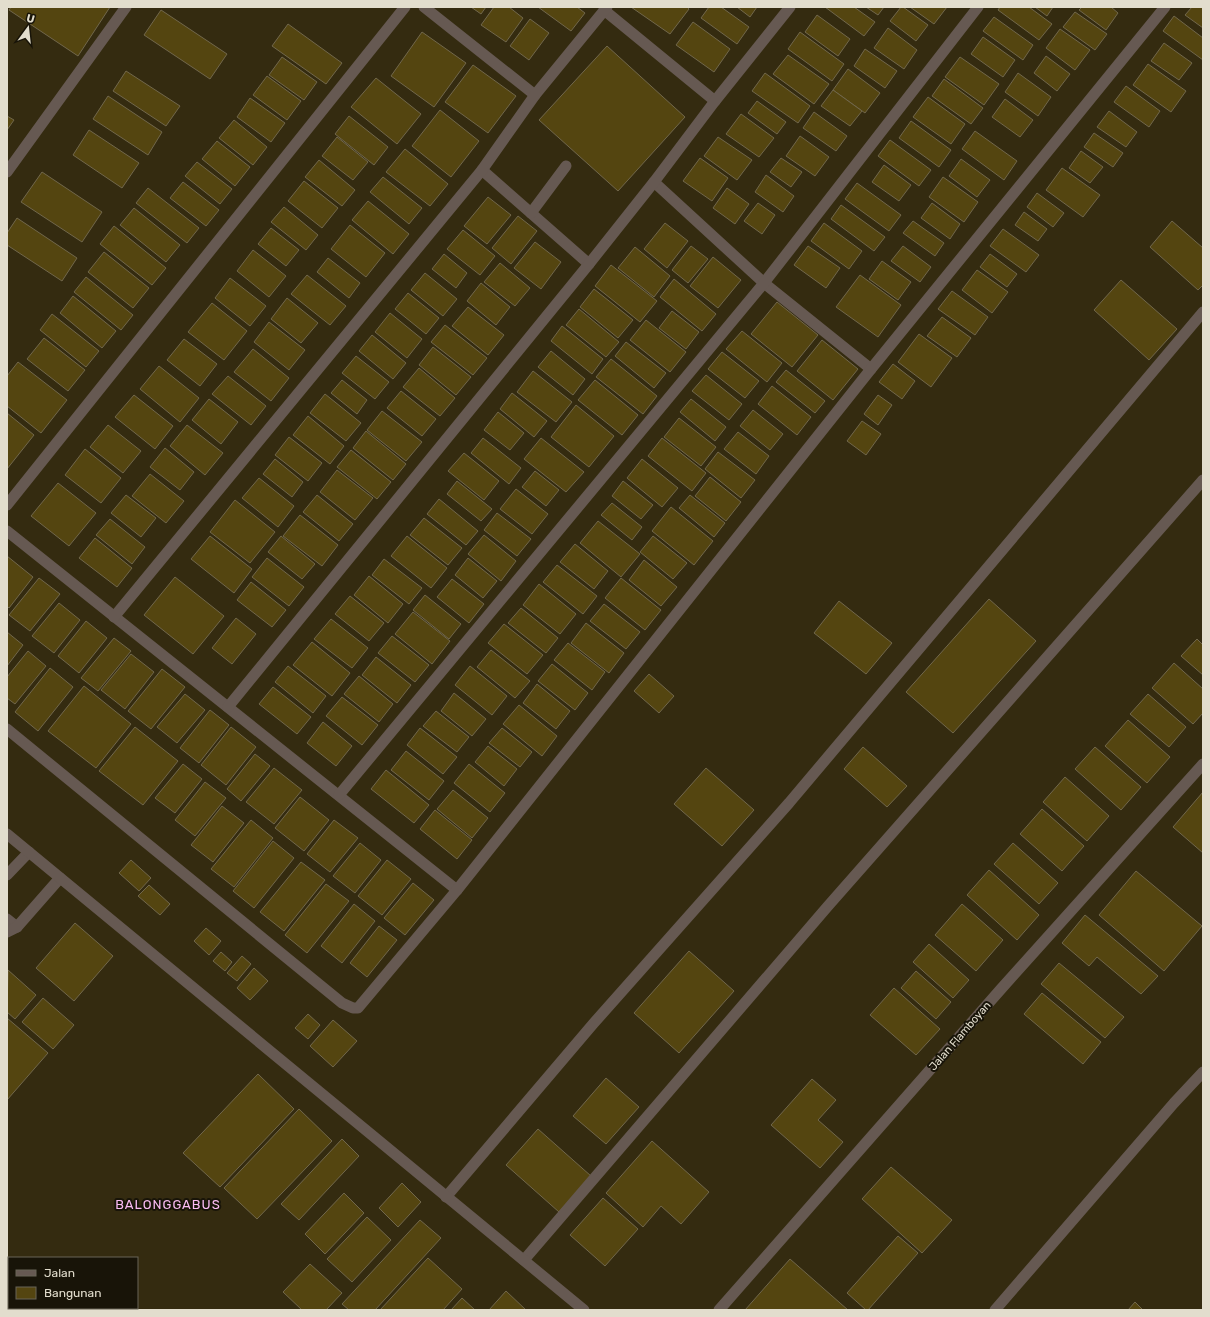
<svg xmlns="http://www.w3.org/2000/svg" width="1210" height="1317" viewBox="0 0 1210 1317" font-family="Rubik,sans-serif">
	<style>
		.building { fill: #544510; stroke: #71674b }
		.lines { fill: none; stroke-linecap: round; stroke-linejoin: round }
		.minor { stroke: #665952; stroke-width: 11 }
		.tertiary { stroke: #665952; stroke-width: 11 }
		.labels { text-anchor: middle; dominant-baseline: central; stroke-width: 4; stroke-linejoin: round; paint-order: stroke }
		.street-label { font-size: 11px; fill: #e2ddcd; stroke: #181408 }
		.quarter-label { font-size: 13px; letter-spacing: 1px; fill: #fabbf2; stroke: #181408 }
	</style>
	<rect width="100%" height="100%" fill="#342b10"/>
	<g class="building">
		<polygon points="11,7 110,7 78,56 9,10"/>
		<polygon points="471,7 486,7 481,14"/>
		<polygon points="494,7 509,7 523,18 506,42 481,25"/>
		<polygon points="538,7 577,7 585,13 571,31"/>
		<polygon points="631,7 687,7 689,9 670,34"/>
		<polygon points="709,7 721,7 749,27 737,44 701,18"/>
		<polygon points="737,7 757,7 750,17"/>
		<polygon points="825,7 854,7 875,22 864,36"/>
		<polygon points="866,7 884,7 878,15"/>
		<polygon points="901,7 903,7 928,25 916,41 890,21"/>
		<polygon points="910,7 947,7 934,24"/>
		<polygon points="1000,7 1029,7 1052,24 1039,40 998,10"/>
		<polygon points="1035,7 1053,7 1047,16"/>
		<polygon points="1082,7 1111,7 1118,13 1106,30 1079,10"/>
		<polygon points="1192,7 1203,7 1203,28 1185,15"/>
		<polygon points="161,10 227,54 210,79 144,35"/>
		<polygon points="1075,12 1107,34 1095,50 1063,27"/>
		<polygon points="817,15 850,39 838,56 805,32"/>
		<polygon points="1174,16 1203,38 1203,60 1163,31"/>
		<polygon points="994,17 1033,45 1023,60 983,31"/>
		<polygon points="530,19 549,33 529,60 510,46"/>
		<polygon points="693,22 730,49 714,72 676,45"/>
		<polygon points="288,24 342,63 326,84 272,46"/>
		<polygon points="888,28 917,50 904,69 874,48"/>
		<polygon points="1060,29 1090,50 1075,70 1046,48"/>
		<polygon points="422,32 466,63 434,107 391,76"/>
		<polygon points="800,32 844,64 832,81 788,49"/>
		<polygon points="983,37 1015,60 1003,77 971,54"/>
		<polygon points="1164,43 1192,63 1179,80 1151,61"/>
		<polygon points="607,46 685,117 618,191 539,120"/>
		<polygon points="865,49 897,71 885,88 854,66"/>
		<polygon points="788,55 829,84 814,104 773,74"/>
		<polygon points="1046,56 1070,74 1057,91 1034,73"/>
		<polygon points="282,57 317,82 304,100 269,75"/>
		<polygon points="960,57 999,84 984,105 945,77"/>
		<polygon points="1148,64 1186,91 1171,112 1133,85"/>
		<polygon points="473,65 516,96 488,133 445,102"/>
		<polygon points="848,69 880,93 865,113 833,90"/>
		<polygon points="126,71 180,106 166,126 113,91"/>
		<polygon points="765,73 810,106 798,123 752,91"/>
		<polygon points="1018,73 1051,97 1038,116 1005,92"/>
		<polygon points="267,76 301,101 287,120 253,95"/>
		<polygon points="376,78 421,114 397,144 351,107"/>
		<polygon points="944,79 983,108 971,124 932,96"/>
		<polygon points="1126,86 1160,111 1149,127 1114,102"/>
		<polygon points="833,90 862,111 850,126 821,106"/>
		<polygon points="108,96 162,132 148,155 93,119"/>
		<polygon points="928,97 965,124 951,144 913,117"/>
		<polygon points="250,98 285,123 271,142 237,117"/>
		<polygon points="1005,99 1033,120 1020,137 992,117"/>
		<polygon points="757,101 786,122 777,134 748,113"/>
		<polygon points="440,110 479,141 451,177 412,146"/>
		<polygon points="1109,111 1137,132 1126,147 1097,127"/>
		<polygon points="814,112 847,136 836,151 803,128"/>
		<polygon points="741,114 774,138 759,157 726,134"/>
		<polygon points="7,116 14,120 7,130"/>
		<polygon points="349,116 388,147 374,165 335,134"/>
		<polygon points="234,120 267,147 253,165 219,138"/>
		<polygon points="911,121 951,150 939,167 899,138"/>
		<polygon points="89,130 139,163 122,188 73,155"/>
		<polygon points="975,131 1017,161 1004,180 962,149"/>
		<polygon points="1094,133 1123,153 1113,167 1084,147"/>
		<polygon points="800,136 829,157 815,176 786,156"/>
		<polygon points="337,137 368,162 353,180 322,156"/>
		<polygon points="718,137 752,160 737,180 704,156"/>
		<polygon points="890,140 931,170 919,186 878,156"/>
		<polygon points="217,141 250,167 235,186 202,159"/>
		<polygon points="405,149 448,184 430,206 386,172"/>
		<polygon points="1081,151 1103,167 1090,183 1069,168"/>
		<polygon points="700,158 728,178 712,201 683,181"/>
		<polygon points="781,158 802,172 791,187 770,172"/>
		<polygon points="961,159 990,180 977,197 949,176"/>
		<polygon points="319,160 355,190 342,206 305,177"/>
		<polygon points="197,162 232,189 220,204 185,176"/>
		<polygon points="884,165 911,185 899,201 872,182"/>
		<polygon points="1062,168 1100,195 1083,217 1046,190"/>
		<polygon points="42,172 102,212 82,242 21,202"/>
		<polygon points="766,175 794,196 783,212 755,192"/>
		<polygon points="383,177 422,208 409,224 370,192"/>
		<polygon points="943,177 978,202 964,222 929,197"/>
		<polygon points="304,181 338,208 322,228 288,201"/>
		<polygon points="183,182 219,210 206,226 170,198"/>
		<polygon points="857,183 901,215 889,231 845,199"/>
		<polygon points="148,188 199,228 187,243 136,203"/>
		<polygon points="727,188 749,204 735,224 713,208"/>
		<polygon points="1037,193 1064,213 1053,227 1027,207"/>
		<polygon points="488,197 511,215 487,244 464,226"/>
		<polygon points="368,201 409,234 393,254 352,220"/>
		<polygon points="758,203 775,215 762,234 744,221"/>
		<polygon points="932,203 960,224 950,239 921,218"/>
		<polygon points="841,205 885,237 874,251 831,219"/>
		<polygon points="284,207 318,235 306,250 271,222"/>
		<polygon points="134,208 180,245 166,262 120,225"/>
		<polygon points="1024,212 1047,229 1038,241 1015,225"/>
		<polygon points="518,216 537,231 511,264 492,248"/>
		<polygon points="17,218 77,258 62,281 7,245 7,233"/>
		<polygon points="913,221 944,243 935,256 903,233"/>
		<polygon points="1172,221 1203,248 1203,285 1198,290 1150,247"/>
		<polygon points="665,223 688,241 667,268 644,249"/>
		<polygon points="824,223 862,251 849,269 811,241"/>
		<polygon points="350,225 385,253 366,277 331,249"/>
		<polygon points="114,226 166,268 152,285 100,244"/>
		<polygon points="271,228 299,250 286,266 258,244"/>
		<polygon points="1003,229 1039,255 1026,272 990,246"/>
		<polygon points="463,230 495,256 480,275 447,249"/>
		<polygon points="535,242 561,262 541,289 514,268"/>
		<polygon points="691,246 708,259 688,283 672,270"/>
		<polygon points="808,246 840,268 826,288 794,265"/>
		<polygon points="903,246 931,267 920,282 891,261"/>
		<polygon points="635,247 670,276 654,297 618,268"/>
		<polygon points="253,250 286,276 269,297 237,271"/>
		<polygon points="104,252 149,288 133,308 88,272"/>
		<polygon points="444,254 467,273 456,288 432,269"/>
		<polygon points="990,254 1017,274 1007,287 980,267"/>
		<polygon points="713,257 741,280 718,308 690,286"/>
		<polygon points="328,258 360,283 349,298 317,272"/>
		<polygon points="882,261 911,282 898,300 869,279"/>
		<polygon points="500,263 530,288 515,306 484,282"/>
		<polygon points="611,265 657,301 640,322 595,286"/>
		<polygon points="977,270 1008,292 992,313 962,290"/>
		<polygon points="425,273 457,299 443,316 411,290"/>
		<polygon points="307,275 346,306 330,325 291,294"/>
		<polygon points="860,275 901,305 878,337 836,307"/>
		<polygon points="86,277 133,315 121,330 74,292"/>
		<polygon points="230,278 266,306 250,326 215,298"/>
		<polygon points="674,279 716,314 702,331 660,297"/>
		<polygon points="1121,280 1177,329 1149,360 1094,310"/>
		<polygon points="481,283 510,307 496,325 467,301"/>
		<polygon points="594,289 633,320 618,338 580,307"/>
		<polygon points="952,291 988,317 975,335 938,309"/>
		<polygon points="408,293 439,318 426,334 395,309"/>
		<polygon points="73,296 116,331 102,348 60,313"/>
		<polygon points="287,298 318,323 301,343 271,319"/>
		<polygon points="777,302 818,335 792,367 751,334"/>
		<polygon points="212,303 247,331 224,360 188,332"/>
		<polygon points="468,307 504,335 488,355 452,326"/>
		<polygon points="579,309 619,342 606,357 566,325"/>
		<polygon points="672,311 699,332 686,349 659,328"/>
		<polygon points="390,313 422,339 407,358 375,332"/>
		<polygon points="52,314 99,351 86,367 40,330"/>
		<polygon points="942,317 971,338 957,357 927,336"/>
		<polygon points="646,320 686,352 670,372 630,340"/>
		<polygon points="269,322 305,350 289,370 254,342"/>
		<polygon points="445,325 487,358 473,375 431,342"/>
		<polygon points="562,326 603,359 592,374 551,341"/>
		<polygon points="742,331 782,363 767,382 726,349"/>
		<polygon points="919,334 952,358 931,387 898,362"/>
		<polygon points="372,335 406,363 393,379 359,351"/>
		<polygon points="44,338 85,370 68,391 27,359"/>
		<polygon points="184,339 217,364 200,386 167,360"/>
		<polygon points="822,340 858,369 833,400 797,371"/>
		<polygon points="626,342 666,373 654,388 615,356"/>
		<polygon points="433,347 471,377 456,395 419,365"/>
		<polygon points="253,349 289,378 271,401 234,372"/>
		<polygon points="551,351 585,379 573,395 538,367"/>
		<polygon points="722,352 759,381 745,398 708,369"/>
		<polygon points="356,356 389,382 375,399 342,373"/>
		<polygon points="611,359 657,396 643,414 596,377"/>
		<polygon points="18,362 67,400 41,433 7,406 7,376"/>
		<polygon points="893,364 915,381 902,399 879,382"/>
		<polygon points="159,366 199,398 180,422 140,389"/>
		<polygon points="419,368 455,398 440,416 403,387"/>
		<polygon points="786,370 825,401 815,413 776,382"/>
		<polygon points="533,371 572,402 556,422 517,392"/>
		<polygon points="706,375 742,404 729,420 692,391"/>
		<polygon points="228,376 266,406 251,425 212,394"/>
		<polygon points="342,380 367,400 357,414 331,393"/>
		<polygon points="595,380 638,415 622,435 578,400"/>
		<polygon points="772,386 811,417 797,435 758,404"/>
		<polygon points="401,391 436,419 422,436 387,408"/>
		<polygon points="512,393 547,421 534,437 500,409"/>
		<polygon points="325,394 361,423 346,441 310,413"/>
		<polygon points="134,395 173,426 155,449 115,417"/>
		<polygon points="878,395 892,405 878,425 864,414"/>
		<polygon points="209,399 238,422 221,444 192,420"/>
		<polygon points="691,399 726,427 715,441 680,412"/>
		<polygon points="576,405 614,436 589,467 551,437"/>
		<polygon points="753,410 783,434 770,450 740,426"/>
		<polygon points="382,411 422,442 406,461 367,430"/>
		<polygon points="498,412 524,433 510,450 484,430"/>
		<polygon points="7,413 34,435 7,469"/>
		<polygon points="308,416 344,446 330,464 293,435"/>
		<polygon points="679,418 716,447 701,466 664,437"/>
		<polygon points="862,421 881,434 866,455 847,441"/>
		<polygon points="108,425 141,451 123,473 90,447"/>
		<polygon points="187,425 223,453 205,475 170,446"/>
		<polygon points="366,431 406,464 393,480 353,448"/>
		<polygon points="738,432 769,456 756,474 724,449"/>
		<polygon points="289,437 322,463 308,481 275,455"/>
		<polygon points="483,438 521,468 509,484 471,453"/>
		<polygon points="541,438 584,472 566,492 524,459"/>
		<polygon points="662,438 706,473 692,491 648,456"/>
		<polygon points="165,448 194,472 180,490 150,467"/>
		<polygon points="85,449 121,478 101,503 65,475"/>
		<polygon points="351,450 391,482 377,499 337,467"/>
		<polygon points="718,452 755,480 741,498 705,469"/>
		<polygon points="464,453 499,481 484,500 448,471"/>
		<polygon points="275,459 303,482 292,497 263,474"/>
		<polygon points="642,459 678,488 662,507 627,478"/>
		<polygon points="337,470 373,498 355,520 320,492"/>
		<polygon points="535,471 559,490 546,506 522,487"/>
		<polygon points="150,474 184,501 166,523 132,496"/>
		<polygon points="710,477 741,502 726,521 695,496"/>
		<polygon points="259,478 294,506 278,527 242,498"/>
		<polygon points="457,481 492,509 481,521 447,494"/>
		<polygon points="623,481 653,505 641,519 612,496"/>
		<polygon points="58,483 96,513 69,546 31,516"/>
		<polygon points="516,489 548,514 532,534 500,509"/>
		<polygon points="126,495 156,518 141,537 111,513"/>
		<polygon points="317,495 353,524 339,541 303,512"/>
		<polygon points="690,495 725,523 714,537 679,508"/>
		<polygon points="439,499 478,531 466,545 427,514"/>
		<polygon points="235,500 275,532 250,563 210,532"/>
		<polygon points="612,503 642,527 632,540 601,515"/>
		<polygon points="671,507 713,541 694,565 652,531"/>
		<polygon points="497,513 531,539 517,556 484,530"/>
		<polygon points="300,515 338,545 322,566 283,536"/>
		<polygon points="424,518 462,548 448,565 410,535"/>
		<polygon points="110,519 145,547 132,564 96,535"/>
		<polygon points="598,521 640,554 621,577 580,543"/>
		<polygon points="484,535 516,561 501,581 468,554"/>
		<polygon points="210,536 252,569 234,593 191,559"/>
		<polygon points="281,536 315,564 302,579 268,552"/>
		<polygon points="407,536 447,568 431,588 391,556"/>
		<polygon points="653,536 687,563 673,579 640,552"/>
		<polygon points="95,538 132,568 117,587 79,558"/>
		<polygon points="575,544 608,571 594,589 560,562"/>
		<polygon points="7,556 33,577 9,608 7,606"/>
		<polygon points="267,558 304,587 289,606 252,577"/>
		<polygon points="468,558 497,581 483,598 455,575"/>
		<polygon points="384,559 422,588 409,604 372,575"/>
		<polygon points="644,560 677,587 661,606 629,580"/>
		<polygon points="557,565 597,596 583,614 543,582"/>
		<polygon points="369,576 403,604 388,623 354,595"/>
		<polygon points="175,577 224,616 193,654 144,615"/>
		<polygon points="39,578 60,594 30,631 9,615"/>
		<polygon points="621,578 661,610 645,630 605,598"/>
		<polygon points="452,579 484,604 469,623 437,597"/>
		<polygon points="251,582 286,610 272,627 237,600"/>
		<polygon points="539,584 576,614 560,634 523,605"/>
		<polygon points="425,595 461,624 449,639 413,610"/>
		<polygon points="350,596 384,623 369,641 335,614"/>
		<polygon points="989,599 1036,641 953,733 906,692"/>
		<polygon points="839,601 892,643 866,674 814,633"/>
		<polygon points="59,603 80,620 54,653 32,636"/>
		<polygon points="604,604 640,632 626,649 590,621"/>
		<polygon points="521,608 558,638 546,653 508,623"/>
		<polygon points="413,612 450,641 432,664 395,634"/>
		<polygon points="236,618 256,634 232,664 212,648"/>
		<polygon points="331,619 368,648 352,668 314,639"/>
		<polygon points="86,621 107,638 79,673 58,656"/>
		<polygon points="586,623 624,653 609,673 571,643"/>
		<polygon points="504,624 543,655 527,674 488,643"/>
		<polygon points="7,632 23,645 7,666"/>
		<polygon points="392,636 429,665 415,682 378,653"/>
		<polygon points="114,638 131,651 98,691 81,678"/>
		<polygon points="1197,639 1203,645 1203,675 1181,656"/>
		<polygon points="312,642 350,673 332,696 293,665"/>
		<polygon points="568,643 605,672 592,690 554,660"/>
		<polygon points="491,650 530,681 515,698 477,667"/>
		<polygon points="28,651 46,666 15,704 7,698 7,677"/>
		<polygon points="131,654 154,672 125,709 101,690"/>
		<polygon points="376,657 411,685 397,703 362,675"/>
		<polygon points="1174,663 1203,689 1203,713 1193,724 1152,688"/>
		<polygon points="552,664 588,693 575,710 538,681"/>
		<polygon points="288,666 326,696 313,713 275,682"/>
		<polygon points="470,666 507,696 492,715 455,685"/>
		<polygon points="50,668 73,687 38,731 15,712"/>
		<polygon points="162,669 185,687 151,729 128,711"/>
		<polygon points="649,674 674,696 659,713 634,691"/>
		<polygon points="359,676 393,704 379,722 344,694"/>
		<polygon points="537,684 570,711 556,729 523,703"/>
		<polygon points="84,686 131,724 96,768 48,731"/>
		<polygon points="273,687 311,717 297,734 259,704"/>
		<polygon points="454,693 486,719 472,736 441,711"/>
		<polygon points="185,694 205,710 177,743 157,727"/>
		<polygon points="1148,694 1186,727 1169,747 1130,714"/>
		<polygon points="342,697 378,725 362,745 326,716"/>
		<polygon points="519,705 557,736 542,756 503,724"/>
		<polygon points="210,710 229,725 199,763 180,748"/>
		<polygon points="436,711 469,737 457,752 423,726"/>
		<polygon points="1128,720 1170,757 1147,783 1105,746"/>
		<polygon points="323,722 352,746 336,766 307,743"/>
		<polygon points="135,727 178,761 143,805 99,771"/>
		<polygon points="231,727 256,747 226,785 201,765"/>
		<polygon points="420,728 457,757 443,774 407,745"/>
		<polygon points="502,728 532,752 520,767 489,743"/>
		<polygon points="488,746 517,769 504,786 475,762"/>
		<polygon points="863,747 907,786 887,807 844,769"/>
		<polygon points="1095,747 1141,787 1121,810 1075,769"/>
		<polygon points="406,751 444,781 429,800 391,770"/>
		<polygon points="255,754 270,766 241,801 227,789"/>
		<polygon points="183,764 202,779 175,813 155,798"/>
		<polygon points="469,764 505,793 490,812 454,783"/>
		<polygon points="274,768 302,790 274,824 246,802"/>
		<polygon points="706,768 754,810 722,846 674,804"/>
		<polygon points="386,770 429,805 414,823 371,789"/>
		<polygon points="1065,777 1109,816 1087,841 1043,802"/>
		<polygon points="205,782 226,798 195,836 175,820"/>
		<polygon points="453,790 488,818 472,838 437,809"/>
		<polygon points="1203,792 1203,853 1173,827"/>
		<polygon points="300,797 329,820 304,851 275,828"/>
		<polygon points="222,806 244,823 213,862 191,845"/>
		<polygon points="1042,809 1084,846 1062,871 1020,834"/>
		<polygon points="435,810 472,840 457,859 420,829"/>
		<polygon points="251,820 273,838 234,887 211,869"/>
		<polygon points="334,820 358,838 330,872 307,854"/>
		<polygon points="273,841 294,858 254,908 233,891"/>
		<polygon points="360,843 381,860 355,893 333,876"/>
		<polygon points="1013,843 1058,883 1039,904 994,864"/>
		<polygon points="131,860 151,878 139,891 119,873"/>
		<polygon points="387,860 411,879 382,915 358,896"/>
		<polygon points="301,862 325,880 284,931 260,912"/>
		<polygon points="989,870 1039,915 1017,940 967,895"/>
		<polygon points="1136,871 1202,926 1164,971 1099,915"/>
		<polygon points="413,883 434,900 405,935 384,918"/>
		<polygon points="326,884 349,901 307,953 285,935"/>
		<polygon points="149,885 170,904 160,915 138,896"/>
		<polygon points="354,904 375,921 342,963 321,946"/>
		<polygon points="962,904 1003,940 976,971 935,935"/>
		<polygon points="1085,915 1158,976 1141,994 1097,957 1089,966 1062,943"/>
		<polygon points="75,923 113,956 74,1001 36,968"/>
		<polygon points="379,926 397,940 367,977 350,963"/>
		<polygon points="206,928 221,941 209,955 194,941"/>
		<polygon points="929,944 969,980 953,998 913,962"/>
		<polygon points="689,951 734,991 679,1053 634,1013"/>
		<polygon points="221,952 232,962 225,971 213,961"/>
		<polygon points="242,956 251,964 237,981 227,973"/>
		<polygon points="1059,963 1124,1017 1105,1038 1041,984"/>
		<polygon points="254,968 268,981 250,1000 237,988"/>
		<polygon points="8,970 36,995 15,1019 7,1012"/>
		<polygon points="916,971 951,1002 936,1019 901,988"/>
		<polygon points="894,988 940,1029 916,1055 870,1015"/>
		<polygon points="1042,993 1101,1042 1083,1064 1024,1014"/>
		<polygon points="43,998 74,1025 53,1049 22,1022"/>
		<polygon points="308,1014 320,1025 308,1039 295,1028"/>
		<polygon points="7,1018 48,1053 7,1100"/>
		<polygon points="333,1020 357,1041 333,1067 310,1046"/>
		<polygon points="258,1074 294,1109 220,1187 183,1153"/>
		<polygon points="606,1078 639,1107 606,1144 573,1116"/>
		<polygon points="812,1079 836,1100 818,1120 843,1142 820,1168 771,1125"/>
		<polygon points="299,1109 332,1141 257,1219 224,1188"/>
		<polygon points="538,1129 591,1176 559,1212 506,1165"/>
		<polygon points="342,1139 359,1156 299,1220 281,1204"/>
		<polygon points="652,1141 709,1192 681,1224 661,1206 643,1227 606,1193"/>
		<polygon points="891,1167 952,1220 922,1253 862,1199"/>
		<polygon points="402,1183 421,1202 398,1227 379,1208"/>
		<polygon points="344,1193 364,1213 325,1254 305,1234"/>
		<polygon points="603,1198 638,1229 605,1266 570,1235"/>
		<polygon points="367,1217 391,1240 352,1282 327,1259"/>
		<polygon points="420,1220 441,1238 375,1310 349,1310 342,1304"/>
		<polygon points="898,1236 918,1253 868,1310 866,1310 847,1293"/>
		<polygon points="428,1258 462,1289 443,1310 380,1310"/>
		<polygon points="790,1259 848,1310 745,1310"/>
		<polygon points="310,1264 342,1293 326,1310 302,1310 283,1292"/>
		<polygon points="506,1291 526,1310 489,1310"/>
		<polygon points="462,1298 475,1310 451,1310"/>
		<polygon points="1135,1302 1143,1310 1128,1310"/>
	</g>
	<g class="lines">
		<g class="minor">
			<polyline points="424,7 535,95"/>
			<polyline points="604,10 715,101"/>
			<polyline points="482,170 589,264"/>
			<polyline points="7,172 126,7"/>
			<polyline points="654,182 764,283 871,369"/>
			<polyline points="531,213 566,166"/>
			<polyline points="7,505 405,7"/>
			<polyline points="7,531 457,890"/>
			<polyline points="114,617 482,170 535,95 607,7"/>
			<polyline points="228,707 589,264 654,182 715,101 790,7"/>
			<polyline points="7,729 342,1003 353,1008 358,1008 457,890 871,369 1165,7"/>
			<polyline points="339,795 764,283 978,7"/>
			<polyline points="7,875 29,852"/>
			<polyline points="7,919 17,927"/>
			<polyline points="7,932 17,927 60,878"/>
			<polyline points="446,1197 593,1024 789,803 1203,312"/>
			<polyline points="524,1260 828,906 1203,480"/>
			<polyline points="719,1310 1001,989 1203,764"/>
			<polyline points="995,1310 1174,1103 1203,1072"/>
		</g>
		<polyline class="tertiary" points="7,834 584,1310"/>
	</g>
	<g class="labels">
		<g class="street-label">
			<text transform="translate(960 1036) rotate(-49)">Jalan Flamboyan</text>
		</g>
		<g class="quarter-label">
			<text x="168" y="1204">BALONGGABUS</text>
		</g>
	</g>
	<rect width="1210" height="1317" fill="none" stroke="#e2ddcd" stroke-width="16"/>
	<rect x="8" y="1257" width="130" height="52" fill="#181408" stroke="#696457"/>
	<rect x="16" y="1270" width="20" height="6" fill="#665952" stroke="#696457"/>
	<text x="44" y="1277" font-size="12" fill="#e2ddcd">Jalan</text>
	<rect x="16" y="1287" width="20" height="12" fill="#544510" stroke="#696457"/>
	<text x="44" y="1297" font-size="12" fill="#e2ddcd">Bangunan</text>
	<g transform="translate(28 28) rotate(15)" stroke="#181408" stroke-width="3" paint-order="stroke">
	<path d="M0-3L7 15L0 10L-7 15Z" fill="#e2ddcd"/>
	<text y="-6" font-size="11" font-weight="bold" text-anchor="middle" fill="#e2ddcd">U</text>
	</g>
</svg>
